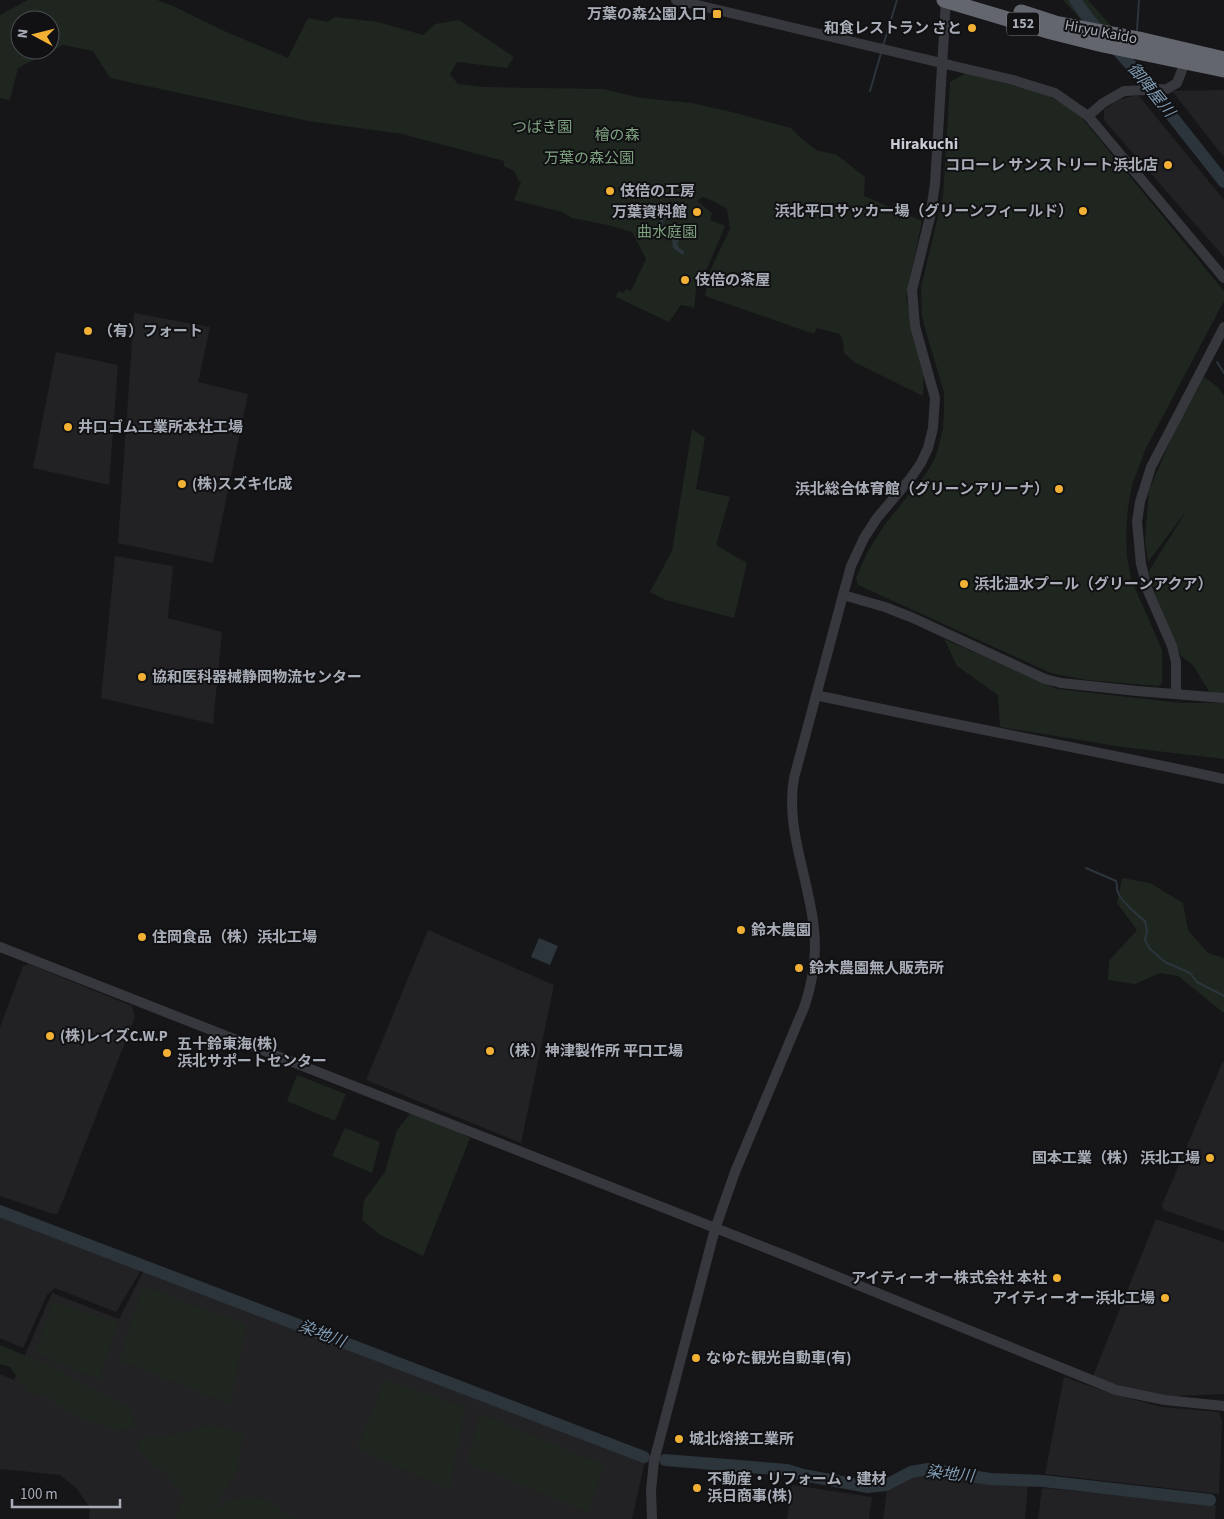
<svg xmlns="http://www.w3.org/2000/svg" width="1224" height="1519" viewBox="0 0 1224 1519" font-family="'Source Sans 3','Noto Sans JP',sans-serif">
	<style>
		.built { fill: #222225 }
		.green { fill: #1e261f; fill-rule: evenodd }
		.water { fill: #2c353c }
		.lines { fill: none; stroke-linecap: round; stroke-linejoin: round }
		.stream { stroke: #2c353c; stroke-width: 2 }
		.river { stroke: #2c353c; stroke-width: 12 }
		.minor { stroke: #37383d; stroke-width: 10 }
		.highway { stroke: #63666e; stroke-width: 15 }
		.poi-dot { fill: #f2b134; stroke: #111113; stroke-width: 2 }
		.labels { text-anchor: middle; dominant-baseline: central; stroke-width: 4; stroke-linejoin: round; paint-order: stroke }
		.shield { fill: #111113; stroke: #7b7e86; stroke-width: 1 }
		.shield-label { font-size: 14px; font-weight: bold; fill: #a8adb8 }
		.poi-label { font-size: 15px; font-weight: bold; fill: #a8adb8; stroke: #111113; text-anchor: start }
		.street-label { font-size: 15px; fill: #a8adb8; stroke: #111113 }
		.park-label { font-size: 15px; fill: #7fa381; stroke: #111113 }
		.water-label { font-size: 16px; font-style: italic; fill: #7f9bb3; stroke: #111113 }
		.neighbourhood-label { font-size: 16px; font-weight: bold; fill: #c9ccd4; stroke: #111113 }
	</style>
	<rect width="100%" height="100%" fill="#161618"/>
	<g class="built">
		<polygon points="1224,90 1224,157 1172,91"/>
		<polygon points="1138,95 1224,200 1224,257 1104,120 1104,110 1118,100"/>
		<polygon points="134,313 210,327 198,382 248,394 213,563 118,543"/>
		<polygon points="56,352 118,365 109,485 33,468"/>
		<polygon points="115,556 173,566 168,618 222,632 213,724 101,698"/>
		<polygon points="428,930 554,985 521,1143 366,1080"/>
		<polygon points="29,964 132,1006 135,1017 58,1213 53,1214 0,1196 0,1027 23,966"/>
		<polygon points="1223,1061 1224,1064 1224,1231 1164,1210 1162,1205"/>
		<polygon points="0,1214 45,1231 143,1267 116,1312 55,1288 47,1295 23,1348 0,1338"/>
		<polygon points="1156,1219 1224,1242 1224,1394 1172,1396 1119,1386 1093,1376"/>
		<polygon points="144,1270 645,1461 632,1519 89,1519 90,1508 77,1489 60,1475 0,1469 0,1374 14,1380 52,1293 119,1319"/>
		<polygon points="1064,1377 1116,1395 1162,1407 1219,1412 1222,1421 1219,1494 1045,1474"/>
		<polygon points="926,1472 992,1484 1028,1485 1025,1519 883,1519 887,1490 915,1474"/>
		<polygon points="792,1485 872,1497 869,1519 787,1519"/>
		<polygon points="1042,1488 1216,1505 1215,1519 1038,1519"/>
	</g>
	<g class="green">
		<path d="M28,0h129l16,6 49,24 66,28 20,-40 19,4 8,-5 43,5 45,13 12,-11 24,-4 55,37 -7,11 -50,-6 -7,12 8,10 26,3 119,2 38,9 51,5 40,9 59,16 10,10 15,12 21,5 28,22 -1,19 58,25 -16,76 18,70 -1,29 -69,-34 -10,-9 -1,-12 -3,-7 -23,-6 -3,6 -109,-38 3,-21 22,-46 -3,-20c-4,-3 -19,-11 -24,-12l-6,4 15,12 -2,7 15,6 -18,43 -10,10 -3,30 -2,-2 -11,-2 -12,17 -53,-25 2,-6 5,2 3,-4 5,2 15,-32 -14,-27 -24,-7 -36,-7 -10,-6 -48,-12 7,-18 -2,-1 -5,-10 -10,-5v-5l-102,-27 -94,-13 -198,-43 -17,-27 -30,-6 -45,23 -8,32 -10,-2v-83zM20,20h30v30h-30z"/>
		<polygon points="1063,0 1088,0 1112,27 1082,21"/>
		<polygon points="966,73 1047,95 1077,112 1224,291 1224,301 1146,448 1132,485 1128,507 1126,534 1127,556 1131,579 1162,650 1162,683 1158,686 1087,680 1051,673 858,585 856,578 867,553 885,524 924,476 932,464 937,453 943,428 944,411 944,392 926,332 922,316 921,287 943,196 950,82"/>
		<polygon points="1204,377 1219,388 1224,396 1224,695 1210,693 1193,665 1181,656 1154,592 1149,571 1187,510 1148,562 1145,540 1149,490 1174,433"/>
		<polygon points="692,429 705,438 696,489 730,497 716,545 747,563 734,618 666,600 650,592 672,551"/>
		<polygon points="944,639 1057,689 1181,703 1224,703 1224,759 1122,747 1000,727 998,695 957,666"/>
		<polygon points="1122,878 1150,883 1183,903 1188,930 1208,953 1224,958 1224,1013 1178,976 1160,973 1135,984 1108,980 1109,961 1137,930 1117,903"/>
		<polygon points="297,1075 346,1094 335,1121 287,1101"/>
		<polygon points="414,1109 470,1138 423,1256 379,1234 362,1220 364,1200 385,1172 397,1130"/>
		<polygon points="345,1128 380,1142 372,1173 332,1156"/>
		<polygon points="143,1286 246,1325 230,1404 120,1360"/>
		<polygon points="53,1301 118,1322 99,1380 36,1353"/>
		<polygon points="0,1345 55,1368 98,1392 128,1407 134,1417 135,1427 118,1430 96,1423 77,1417 44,1395 28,1392 10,1367 0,1364"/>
		<polygon points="385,1380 465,1408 449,1490 357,1448"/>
		<polygon points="480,1414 604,1465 588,1512 468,1463"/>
		<path d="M210,1425l33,8 -6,37 -25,41 13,-9 21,-5 20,3 17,12 17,7h-91l1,-4 -2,4h-34l10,-20c-4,-7 -8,-14 -14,-20 -10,-13 -25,-20 -33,-34l5,-6 27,-3z"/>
	</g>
	<g class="water">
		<polygon points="662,212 667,216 663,221 663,227 671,226 674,223 675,226 680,230 681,238 677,243 679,248 684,251 683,255 673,248 672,239 675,234 673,230 669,229 663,231 658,227 662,217 661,213"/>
		<polygon points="539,938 558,946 550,965 531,957"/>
	</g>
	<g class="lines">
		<g class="stream">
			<polyline points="1137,30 1139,0"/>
			<polyline points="883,46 897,0"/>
			<polyline points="1128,64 1130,58"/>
			<polyline points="870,91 881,53"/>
			<polyline points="1217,362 1224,373"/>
			<path d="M1086,868l30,13c2,5 0,8 2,12 2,6 21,24 27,28l2,10 -2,9 5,9 15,13 25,11 7,9 27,14"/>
		</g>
		<g class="river">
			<polyline points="1075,0 1088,18 1137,72 1224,182"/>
			<polyline points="0,1211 644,1457"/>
			<polyline points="665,1460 787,1470 803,1475 868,1487 886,1485 911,1472 928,1469 990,1479 1043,1481 1210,1500"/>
		</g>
		<g class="minor">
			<polyline points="676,0 1013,80 1055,93 1088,116 1224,278"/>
			<polyline points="1088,116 1103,103 1124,91 1167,89 1177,83 1185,62"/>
			<polyline points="843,595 851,566 864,538 877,518 910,479 921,463 928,448 933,428 935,398 915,326 912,290 930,217 935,184 946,0"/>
			<polyline points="1176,694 1176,662 1172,646 1148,591 1141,564 1137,522 1140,502 1151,467 1224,327"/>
			<path d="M816,695c136,30 273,54 408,84"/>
			<polyline points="0,947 789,1257 1116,1390 1165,1400 1224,1406"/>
			<path d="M652,1519l-1,-29 3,-29 61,-232 20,-57 70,-167c8,-25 12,-50 9,-76 -5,-51 -29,-100 -20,-151l49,-183 42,12 28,11 132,61 16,4 76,8 87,7"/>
		</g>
		<g class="highway">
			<polyline points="944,0 1051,32 1103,45 1224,70"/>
			<polyline points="1021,12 1055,23 1139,39 1224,59"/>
		</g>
	</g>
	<g class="poi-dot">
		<rect x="712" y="9" width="10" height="10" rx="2.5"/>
		<circle cx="972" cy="28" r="5"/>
		<circle cx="1168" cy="165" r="5"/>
		<circle cx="610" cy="191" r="5"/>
		<circle cx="1083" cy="211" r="5"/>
		<circle cx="697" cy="212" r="5"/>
		<circle cx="685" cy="280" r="5"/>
		<circle cx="88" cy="331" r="5"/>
		<circle cx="68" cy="427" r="5"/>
		<circle cx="182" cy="484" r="5"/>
		<circle cx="1059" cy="489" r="5"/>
		<circle cx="964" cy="584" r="5"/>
		<circle cx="142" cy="677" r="5"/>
		<circle cx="741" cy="930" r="5"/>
		<circle cx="142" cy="937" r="5"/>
		<circle cx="799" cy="968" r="5"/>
		<circle cx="50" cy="1036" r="5"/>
		<circle cx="490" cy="1051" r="5"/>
		<circle cx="167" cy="1053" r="5"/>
		<circle cx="1210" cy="1158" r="5"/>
		<circle cx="1057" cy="1278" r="5"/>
		<circle cx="1165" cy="1298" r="5"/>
		<circle cx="696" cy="1358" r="5"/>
		<circle cx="679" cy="1439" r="5"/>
		<circle cx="697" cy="1488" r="5"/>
	</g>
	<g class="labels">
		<rect class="shield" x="1007" y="12.5" width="32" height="23" rx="4"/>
		<g class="shield-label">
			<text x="1023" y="24">152</text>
		</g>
		<g class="poi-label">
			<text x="707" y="14" text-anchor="end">万葉の森公園入口</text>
			<text x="962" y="28" text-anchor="end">和食レストラン さと</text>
			<text x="1158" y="165" text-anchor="end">コローレ サンストリート浜北店</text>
			<text x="620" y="191">伎倍の工房</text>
			<text x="1073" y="211" text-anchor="end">浜北平口サッカー場（グリーンフィールド）</text>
			<text x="687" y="212" text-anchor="end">万葉資料館</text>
			<text x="695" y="280">伎倍の茶屋</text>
			<text x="98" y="331">（有）フォート</text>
			<text x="78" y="427">井口ゴム工業所本社工場</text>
			<text x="192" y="484">(株)スズキ化成</text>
			<text x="1049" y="489" text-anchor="end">浜北総合体育館（グリーンアリーナ）</text>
			<text x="974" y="584">浜北温水プール（グリーンアクア）</text>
			<text x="152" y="677">協和医科器械静岡物流センター</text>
			<text x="751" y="930">鈴木農園</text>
			<text x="152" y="937">住岡食品（株）浜北工場</text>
			<text x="809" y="968">鈴木農園無人販売所</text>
			<text x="60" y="1036">(株)レイズC.W.P</text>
			<text x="177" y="1044">五十鈴東海(株)<tspan x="177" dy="17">浜北サポートセンター</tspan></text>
			<text x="500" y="1051">（株）神津製作所 平口工場</text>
			<text x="1200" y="1158" text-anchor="end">国本工業（株） 浜北工場</text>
			<text x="1047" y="1278" text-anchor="end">アイティーオー株式会社 本社</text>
			<text x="1155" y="1298" text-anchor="end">アイティーオー浜北工場</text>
			<text x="706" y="1358">なゆた観光自動車(有)</text>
			<text x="689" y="1439">城北熔接工業所</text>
			<text x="707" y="1479">不動産・リフォーム・建材<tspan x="707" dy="17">浜日商事(株)</tspan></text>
		</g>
		<g class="street-label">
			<text transform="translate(1101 32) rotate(11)">Hiryu Kaido</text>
		</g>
		<g class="park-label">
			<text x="542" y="127">つばき園</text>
			<text x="617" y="135">檜の森</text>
			<text x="589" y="158">万葉の森公園</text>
			<text x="667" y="232">曲水庭園</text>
		</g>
		<g class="water-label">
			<text transform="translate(1151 90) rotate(51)">御陣屋川</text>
			<text transform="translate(322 1334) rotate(21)">染地川</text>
			<text transform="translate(950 1474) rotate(6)">染地川</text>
		</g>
		<g class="neighbourhood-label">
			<text x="924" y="144">Hirakuchi</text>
		</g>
	</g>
	<g transform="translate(35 35) rotate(277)"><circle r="24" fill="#111113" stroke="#4d4f55"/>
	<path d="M0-4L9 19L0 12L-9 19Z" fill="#f2b134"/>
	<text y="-8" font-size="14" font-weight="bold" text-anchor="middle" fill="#a8adb8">N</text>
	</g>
	<path d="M12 1499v8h108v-8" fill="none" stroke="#a8adb8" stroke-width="2.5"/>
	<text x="20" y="1499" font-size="15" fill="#a8adb8" stroke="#111113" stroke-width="4" paint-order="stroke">100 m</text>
</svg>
